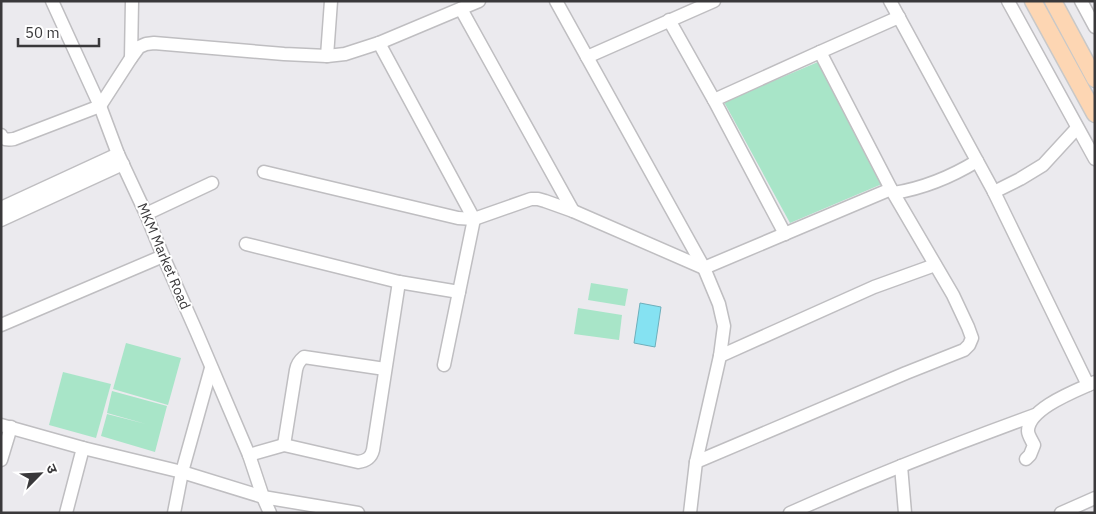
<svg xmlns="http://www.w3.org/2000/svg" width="1096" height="514" viewBox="0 0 1096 514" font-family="'IBM Plex Sans','Noto Sans Devanagari',sans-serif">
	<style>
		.green { fill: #a8e5c8 }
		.water { fill: #85e2f2; stroke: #6eafbb }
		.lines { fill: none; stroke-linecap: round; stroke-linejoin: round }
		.minor-casing { stroke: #bfbec1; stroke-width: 15 }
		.major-casing { stroke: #c8c8c8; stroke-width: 19 }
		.minor { stroke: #fff; stroke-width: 12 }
		.major { stroke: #fdd6b3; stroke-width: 16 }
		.labels { text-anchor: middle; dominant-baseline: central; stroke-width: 4; stroke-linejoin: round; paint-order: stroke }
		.street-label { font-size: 14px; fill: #3a393b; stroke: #fff }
	</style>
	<rect width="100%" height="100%" fill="#ebeaee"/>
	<g class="green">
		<polygon points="818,62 882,184 790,223 724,102"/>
		<polygon points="591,283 628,289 625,306 588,300"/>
		<polygon points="578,308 622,315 619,340 574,334"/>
		<polygon points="126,343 181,358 168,405 113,389"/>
		<polygon points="63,372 111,384 96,438 49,425"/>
		<polygon points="112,391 167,406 155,452 101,436 107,414 146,424 107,413"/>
	</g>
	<polygon class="water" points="640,303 661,307 655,347 634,343"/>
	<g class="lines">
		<defs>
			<g id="minor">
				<polyline points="52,1 100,106 118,154 146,214 163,256 197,333 249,455 263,497 270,513"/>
				<polyline points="556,1 704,268 719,304 724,326 720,356 696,462 690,513"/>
				<polyline points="890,1 994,192 1088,385"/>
				<polyline points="1008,1 1095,159"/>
				<polyline points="1081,1 1095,27"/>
				<polyline points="461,9 573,211"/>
				<polyline points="669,20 714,100 785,234"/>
				<polyline points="379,43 474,219 444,365"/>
				<polyline points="327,56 331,1"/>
				<polyline points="587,57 714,1"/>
				<polyline points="131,58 132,1"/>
				<polyline points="714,100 820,52 899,17"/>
				<path d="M1,135c2,5 8,5 13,4l86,-33 31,-48 8,-11 7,-3 8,-1 130,11 43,2 18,-2 34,-11 100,-42"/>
				<polyline points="264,172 458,218 474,219 531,199 538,199 545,201 573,211 704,268 891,189"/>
				<polyline points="994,192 1020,179 1043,165 1077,128"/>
				<path d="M894,193c30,-5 57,-16 83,-32"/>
				<polyline points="1,208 118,154"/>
				<polyline points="146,214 212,183"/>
				<polyline points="1,220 123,164"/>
				<polyline points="246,244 399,282 459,292"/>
				<polyline points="1,325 163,256"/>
				<polyline points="720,356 874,287 935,265"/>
				<polyline points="1,425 83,448 182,472 263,497 358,513"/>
				<path d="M284,445l12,-75c1,-6 3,-9 8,-13l81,12"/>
				<path d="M249,455l35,-10 74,17c8,-1 13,-4 15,-12l26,-168"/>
				<path d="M1026,459l4,-4 4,-10c-2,-4 -6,-10 -6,-14 0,-23 50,-41 67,-49"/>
				<polyline points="1,460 11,427"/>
				<polyline points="696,462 906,373 964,350 969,345 972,338 968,327 953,295 891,189 820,52"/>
				<polyline points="901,466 905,513"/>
				<polyline points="66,513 83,448"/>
				<polyline points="174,513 182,472 211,368"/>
				<path d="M790,513c81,-36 162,-68 245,-98"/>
				<polyline points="1061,513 1095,498"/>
			</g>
			<g id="major">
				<polyline points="1033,1 1095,114"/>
				<polyline points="1053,1 1095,79"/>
			</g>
		</defs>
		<use href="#minor" class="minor-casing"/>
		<use href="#major" class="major-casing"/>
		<use href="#minor" class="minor"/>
		<use href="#major" class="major"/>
	</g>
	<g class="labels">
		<g class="street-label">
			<text transform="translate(164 256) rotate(67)">MKM Market Road</text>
		</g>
	</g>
	<rect width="1096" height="514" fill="none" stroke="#3a393b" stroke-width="5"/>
	<g transform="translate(40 474) rotate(66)" stroke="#ffffff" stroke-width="4" paint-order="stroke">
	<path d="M0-4L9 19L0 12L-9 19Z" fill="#3a393b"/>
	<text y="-8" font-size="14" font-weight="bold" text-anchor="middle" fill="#3a393b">उ</text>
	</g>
	<path d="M18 38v8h81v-8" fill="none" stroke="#3a393b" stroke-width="2.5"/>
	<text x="25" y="38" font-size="15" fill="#3a393b" stroke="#ffffff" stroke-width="4" paint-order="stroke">50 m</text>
</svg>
